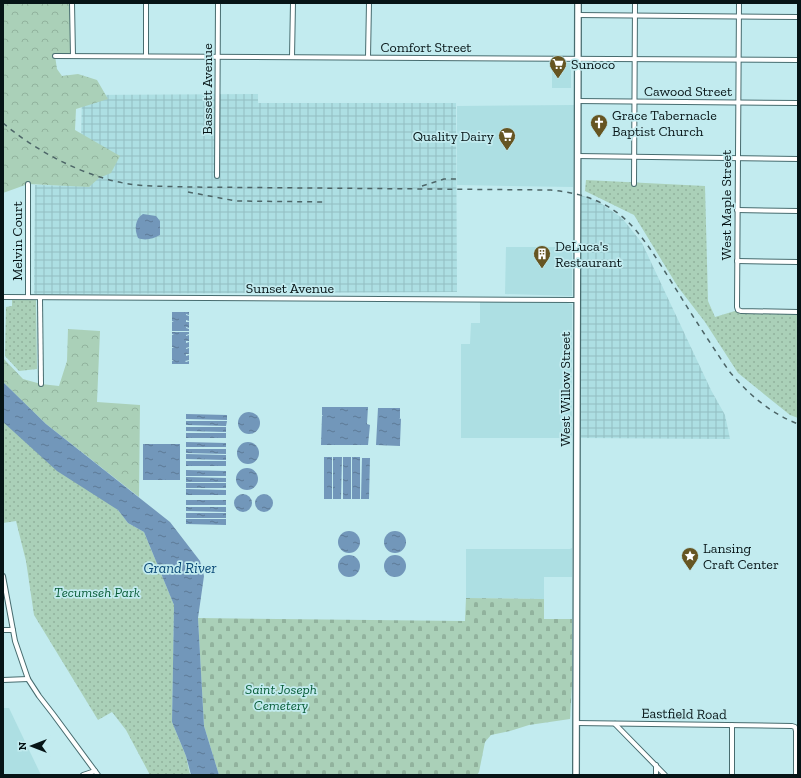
<svg xmlns="http://www.w3.org/2000/svg" width="801" height="778" viewBox="0 0 801 778" font-family="'Zilla Slab',serif">
	<style>
		.built { fill: #addfe3 }
		.industrial { fill: url(#industrial-grid) }
		.grass { fill: url(#grass-dots) }
		.forest { fill: url(#forest-crowns) }
		.cemetery { fill: url(#cemetery-stones) }
		.water { fill: url(#water-ripples) }
		.lines { fill: none; stroke-linecap: round; stroke-linejoin: round }
		.minor-casing { stroke: #476c6f; stroke-width: 6 }
		.tertiary-casing { stroke: #476c6f; stroke-width: 8 }
		.minor { stroke: #fff; stroke-width: 4 }
		.tertiary { stroke: #fff; stroke-width: 5.5 }
		.rail { stroke: #4d6567; stroke-width: 1.5; stroke-dasharray: 5 5; stroke-linecap: butt }
		.labels { text-anchor: middle; dominant-baseline: central; stroke-width: 3.5; stroke-linejoin: round; paint-order: stroke }
		.street-label { font-size: 14px; fill: #061416; stroke: #c2ebef }
		.poi-label { font-size: 14px; fill: #061416; stroke: #c2ebef; text-anchor: start }
		.park-label { font-size: 14px; font-style: italic; fill: #085c37; stroke: #c2ebef }
		.water-label { font-size: 15px; font-style: italic; fill: #0c4a77; stroke: #c2ebef }
	</style>
	<defs>
		<pattern id="industrial-grid" width="8" height="8" patternUnits="userSpaceOnUse"><rect width="8" height="8" fill="#addfe3"/><path d="M0 4h8M4 0v8" fill="none" stroke="#93bec2"/></pattern>
		<pattern id="grass-dots" width="8" height="8" patternUnits="userSpaceOnUse"><rect width="8" height="8" fill="#aad0b8"/><path d="M2 2h.1M6 6h.1" fill="none" stroke="#91b29d" stroke-width="1.8" stroke-linecap="round"/></pattern>
		<pattern id="forest-crowns" width="20" height="18" patternUnits="userSpaceOnUse"><rect width="20" height="18" fill="#aad0b8"/><path d="M2 6a3 3 0 1 1 6 0M12 15a3 3 0 1 1 6 0" fill="none" stroke="#91b29d"/></pattern>
		<pattern id="cemetery-stones" width="16" height="16" patternUnits="userSpaceOnUse"><rect width="16" height="16" fill="#aad0b8"/><path d="M2 7V4a2 2 0 0 1 4 0v3zM10 15v-3a2 2 0 0 1 4 0v3z" fill="#91b29d"/></pattern>
		<pattern id="water-ripples" width="26" height="14" patternUnits="userSpaceOnUse"><rect width="26" height="14" fill="#7297ba"/><path d="M2 4q2-2 4 0t4 0M15 11q2-2 4 0t4 0" fill="none" stroke="#5c7a96"/></pattern>
	</defs>
	<rect width="100%" height="100%" fill="#c2ebef"/>
	<g class="built">
		<rect x="552" y="63" width="19" height="25"/>
		<polygon points="574,105 573,187 457,185 457,106"/>
		<polygon points="506,247 572,247 572,296 505,294"/>
		<polygon points="480,302 567,303 572,304 572,438 461,438 461,344 470,344 471,323 480,323"/>
		<polygon points="572,548 572,577 544,577 544,599 466,598 466,549 570,549"/>
		<polygon points="3,708 9,708 41,775 3,775"/>
	</g>
	<g class="industrial">
		<polygon points="258,94 258,103 456,103 457,292 34,294 35,185 80,186 82,95"/>
		<polygon points="581,195 599,202 622,218 642,243 711,390 725,415 730,439 581,438"/>
	</g>
	<g class="grass">
		<polygon points="586,180 705,186 708,301 715,317 738,310 798,311 798,418 790,415 738,373 705,322 678,287 634,215 585,191"/>
		<polygon points="12,300 36,300 37,369 19,371 5,356 6,307 12,306"/>
		<polygon points="3,415 118,510 128,523 144,532 174,605 172,722 186,756 190,775 150,775 126,730 112,712 98,720 34,615 26,561 16,521 3,523"/>
	</g>
	<g class="forest">
		<polygon points="3,3 72,3 73,56 55,56 57,69 62,76 78,74 97,80 108,99 76,109 75,130 120,156 111,173 99,178 89,187 28,184 3,193"/>
		<polygon points="68,329 100,331 97,402 140,405 139,497 46,424 3,382 3,358 23,379 41,384 59,386 67,361"/>
	</g>
	<polygon class="cemetery" points="466,598 544,599 544,619 572,619 572,685 570,719 529,725 510,731 491,735 485,742 479,772 477,775 219,775 204,726 198,618 465,621"/>
	<g class="water">
		<path d="M143,214l13,2 4,5v14c-7,4 -15,6 -22,3 -4,-9 -3,-19 5,-24z"/>
		<polygon points="172,312 189,312 189,315 186,314 186,315 189,316 189,321 186,320 186,322 189,322 189,328 186,327 186,328 189,329 189,331 172,331 172,328 174,328 172,328 172,322 174,322 172,321 172,315 174,315 172,315"/>
		<polygon points="172,332 189,332 189,334 186,335 186,336 189,335 189,341 186,341 186,343 189,342 189,347 186,348 186,349 189,348 189,354 186,354 186,356 189,355 189,360 185,361 186,362 189,361 189,364 172,364 172,361 174,361 172,360 172,354 173,354 172,354 172,348 174,348 172,347 172,341 174,341 172,341 172,335 174,335 172,334"/>
		<polygon points="3,382 46,424 170,522 200,561 204,576 198,618 204,726 219,775 191,775 186,756 172,722 174,605 144,532 128,523 118,510 57,471 3,422"/>
		<polygon points="322,407 368,407 367,424 370,425 368,445 321,445 322,416 323,416 322,415"/>
		<polygon points="378,408 400,408 400,418 399,418 401,419 400,443 397,443 400,443 400,446 376,445"/>
		<circle cx="249" cy="423" r="11"/>
		<polygon points="186,414 227,415 227,420 186,419"/>
		<polygon points="186,421 227,421 226,426 186,425"/>
		<polygon points="186,427 226,427 226,432 186,431"/>
		<rect x="186" y="433" width="40" height="5"/>
		<polygon points="186,442 226,443 226,447 186,447"/>
		<circle cx="248" cy="453" r="11"/>
		<rect x="143" y="444" width="37" height="36"/>
		<polygon points="186,449 226,449 226,454 186,453"/>
		<polygon points="186,454 226,455 226,460 186,459"/>
		<rect x="324" y="457" width="8" height="42"/>
		<polygon points="333,457 342,457 341,499 333,499"/>
		<rect x="343" y="457" width="8" height="42"/>
		<rect x="352" y="457" width="8" height="42"/>
		<polygon points="362,458 370,458 369,499 361,499"/>
		<rect x="186" y="461" width="40" height="5"/>
		<circle cx="247" cy="479" r="11"/>
		<polygon points="186,470 226,471 226,476 186,476"/>
		<polygon points="186,477 226,478 226,482 186,482"/>
		<rect x="186" y="483" width="40" height="5"/>
		<polygon points="186,489 226,490 226,495 186,495"/>
		<circle cx="264" cy="503" r="9"/>
		<circle cx="243" cy="503" r="9"/>
		<rect x="186" y="500" width="40" height="5"/>
		<polygon points="186,507 226,507 226,512 186,511"/>
		<rect x="186" y="513" width="40" height="5"/>
		<polygon points="186,519 226,519 226,525 186,524"/>
		<circle cx="395" cy="542" r="11"/>
		<circle cx="349" cy="542" r="11"/>
		<circle cx="349" cy="566" r="11"/>
		<circle cx="395" cy="566" r="11"/>
	</g>
	<g class="lines">
		<defs>
			<g id="minor">
				<polyline points="72,3 73,56"/>
				<polyline points="739,3 737,307 738,310 741,311 798,312"/>
				<polyline points="578,15 798,17"/>
				<polyline points="55,56 798,60"/>
				<polyline points="146,56 146,3"/>
				<polyline points="292,57 293,3"/>
				<polyline points="368,57 369,3"/>
				<polyline points="577,101 798,103"/>
				<polyline points="577,156 798,159"/>
				<polyline points="217,176 218,3"/>
				<polyline points="634,184 635,3"/>
				<polyline points="737,210 798,211"/>
				<polyline points="737,261 798,262"/>
				<polyline points="3,297 577,300"/>
				<polyline points="28,297 28,184"/>
				<polyline points="40,298 41,384"/>
				<polyline points="3,576 15,641 28,679 39,696 53,714 98,775"/>
				<polyline points="3,630 13,630"/>
				<polyline points="3,680 28,679"/>
				<polyline points="576,723 792,726 795,727 796,731 796,775"/>
				<polyline points="615,724 665,775"/>
				<polyline points="83,775 95,771"/>
				<polyline points="656,775 656,765"/>
				<polyline points="732,775 732,725"/>
			</g>
			<polyline id="tertiary" points="576,775 578,3"/>
		</defs>
		<use href="#minor" class="minor-casing"/>
		<use href="#tertiary" class="tertiary-casing"/>
		<use href="#minor" class="minor"/>
		<use href="#tertiary" class="tertiary"/>
		<g class="rail">
			<path d="M3,123c34,29 82,54 126,61 18,3 39,2 58,3l364,3c71,7 88,41 123,96 18,29 36,57 55,85 19,23 41,42 69,53"/>
			<polyline points="422,186 444,179 458,179"/>
			<polyline points="188,192 236,201 326,202"/>
		</g>
	</g>
	<defs>
		<symbol id="supermarket-pin" viewBox="-11 -11 22 30"><path d="M0 17L-7.5 6A9.5 9.5 0 1 1 7.5 6Z" fill="#652" stroke="#c2ebef"/><path d="M-6-5.5h2.5l.6 2H6L4.5 2H-2.5L-4.4-4H-6ZM-1.5 3.2a1.3 1.3 0 1 0 .1 0ZM3 3.2a1.3 1.3 0 1 0 .1 0Z" fill="#fff"/></symbol>
		<symbol id="church-pin" viewBox="-11 -11 22 30"><path d="M0 17L-7.5 6A9.5 9.5 0 1 1 7.5 6Z" fill="#652" stroke="#c2ebef"/><path d="M-1.2-6h2.4v3.5h3.3v2.4h-3.3V6h-2.4V-.1h-3.3v-2.4h3.3Z" fill="#fff"/></symbol>
		<symbol id="building-pin" viewBox="-11 -11 22 30"><path d="M0 17L-7.5 6A9.5 9.5 0 1 1 7.5 6Z" fill="#652" stroke="#c2ebef"/><path d="M-4-6H4V6H1V3H-1V6H-4ZM-2.5-4.3h1.7v1.8h-1.7ZM.8-4.3h1.7v1.8H.8ZM-2.5-1h1.7V.8h-1.7ZM.8-1h1.7V.8H.8Z" fill="#fff"/></symbol>
		<symbol id="sight-pin" viewBox="-11 -11 22 30"><path d="M0 17L-7.5 6A9.5 9.5 0 1 1 7.5 6Z" fill="#652" stroke="#c2ebef"/><path d="M0-6L1.8-2.2L6-1.7L2.9 1.2L3.7 5.4L0 3.3L-3.7 5.4L-2.9 1.2L-6-1.7L-1.8-2.2Z" fill="#fff"/></symbol>
	</defs>
	<g fill-rule="evenodd">
		<use href="#supermarket-pin" x="548" y="54" width="20" height="27"/>
		<use href="#church-pin" x="589" y="113" width="20" height="27"/>
		<use href="#supermarket-pin" x="497" y="126" width="20" height="27"/>
		<use href="#building-pin" x="532" y="244" width="20" height="27"/>
		<use href="#sight-pin" x="680" y="546" width="20" height="27"/>
	</g>
	<g class="labels">
		<g class="street-label">
			<text x="426" y="47">Comfort Street</text>
			<text transform="translate(207 89) rotate(-90)">Bassett Avenue</text>
			<text x="688" y="91">Cawood Street</text>
			<text transform="translate(726 205) rotate(-90)">West Maple Street</text>
			<text transform="translate(17 241) rotate(-90)">Melvin Court</text>
			<text x="290" y="288">Sunset Avenue</text>
			<text transform="translate(565 389) rotate(-90)">West Willow Street</text>
			<text transform="translate(684 714) rotate(1)">Eastfield Road</text>
		</g>
		<g class="poi-label">
			<text x="571" y="64">Sunoco</text>
			<text x="612" y="115">Grace Tabernacle<tspan x="612" dy="16">Baptist Church</tspan></text>
			<text x="494" y="136" text-anchor="end">Quality Dairy</text>
			<text x="555" y="246">DeLuca's<tspan x="555" dy="16">Restaurant</tspan></text>
			<text x="703" y="548">Lansing<tspan x="703" dy="16">Craft Center</tspan></text>
		</g>
		<g class="park-label">
			<text x="97" y="592">Tecumseh Park</text>
			<text x="281" y="689">Saint Joseph<tspan x="281" dy="16">Cemetery</tspan></text>
		</g>
		<g class="water-label">
			<text x="180" y="568">Grand River</text>
		</g>
	</g>
	<rect width="801" height="778" fill="none" stroke="#061416" stroke-width="8"/>
	<g transform="translate(32 746) rotate(270)" stroke="#c2ebef" stroke-width="3" paint-order="stroke">
	<path d="M0-3L7 15L0 10L-7 15Z" fill="#061416"/>
	<text y="-6" font-size="11" font-weight="bold" text-anchor="middle" fill="#061416">N</text>
	</g>
</svg>
